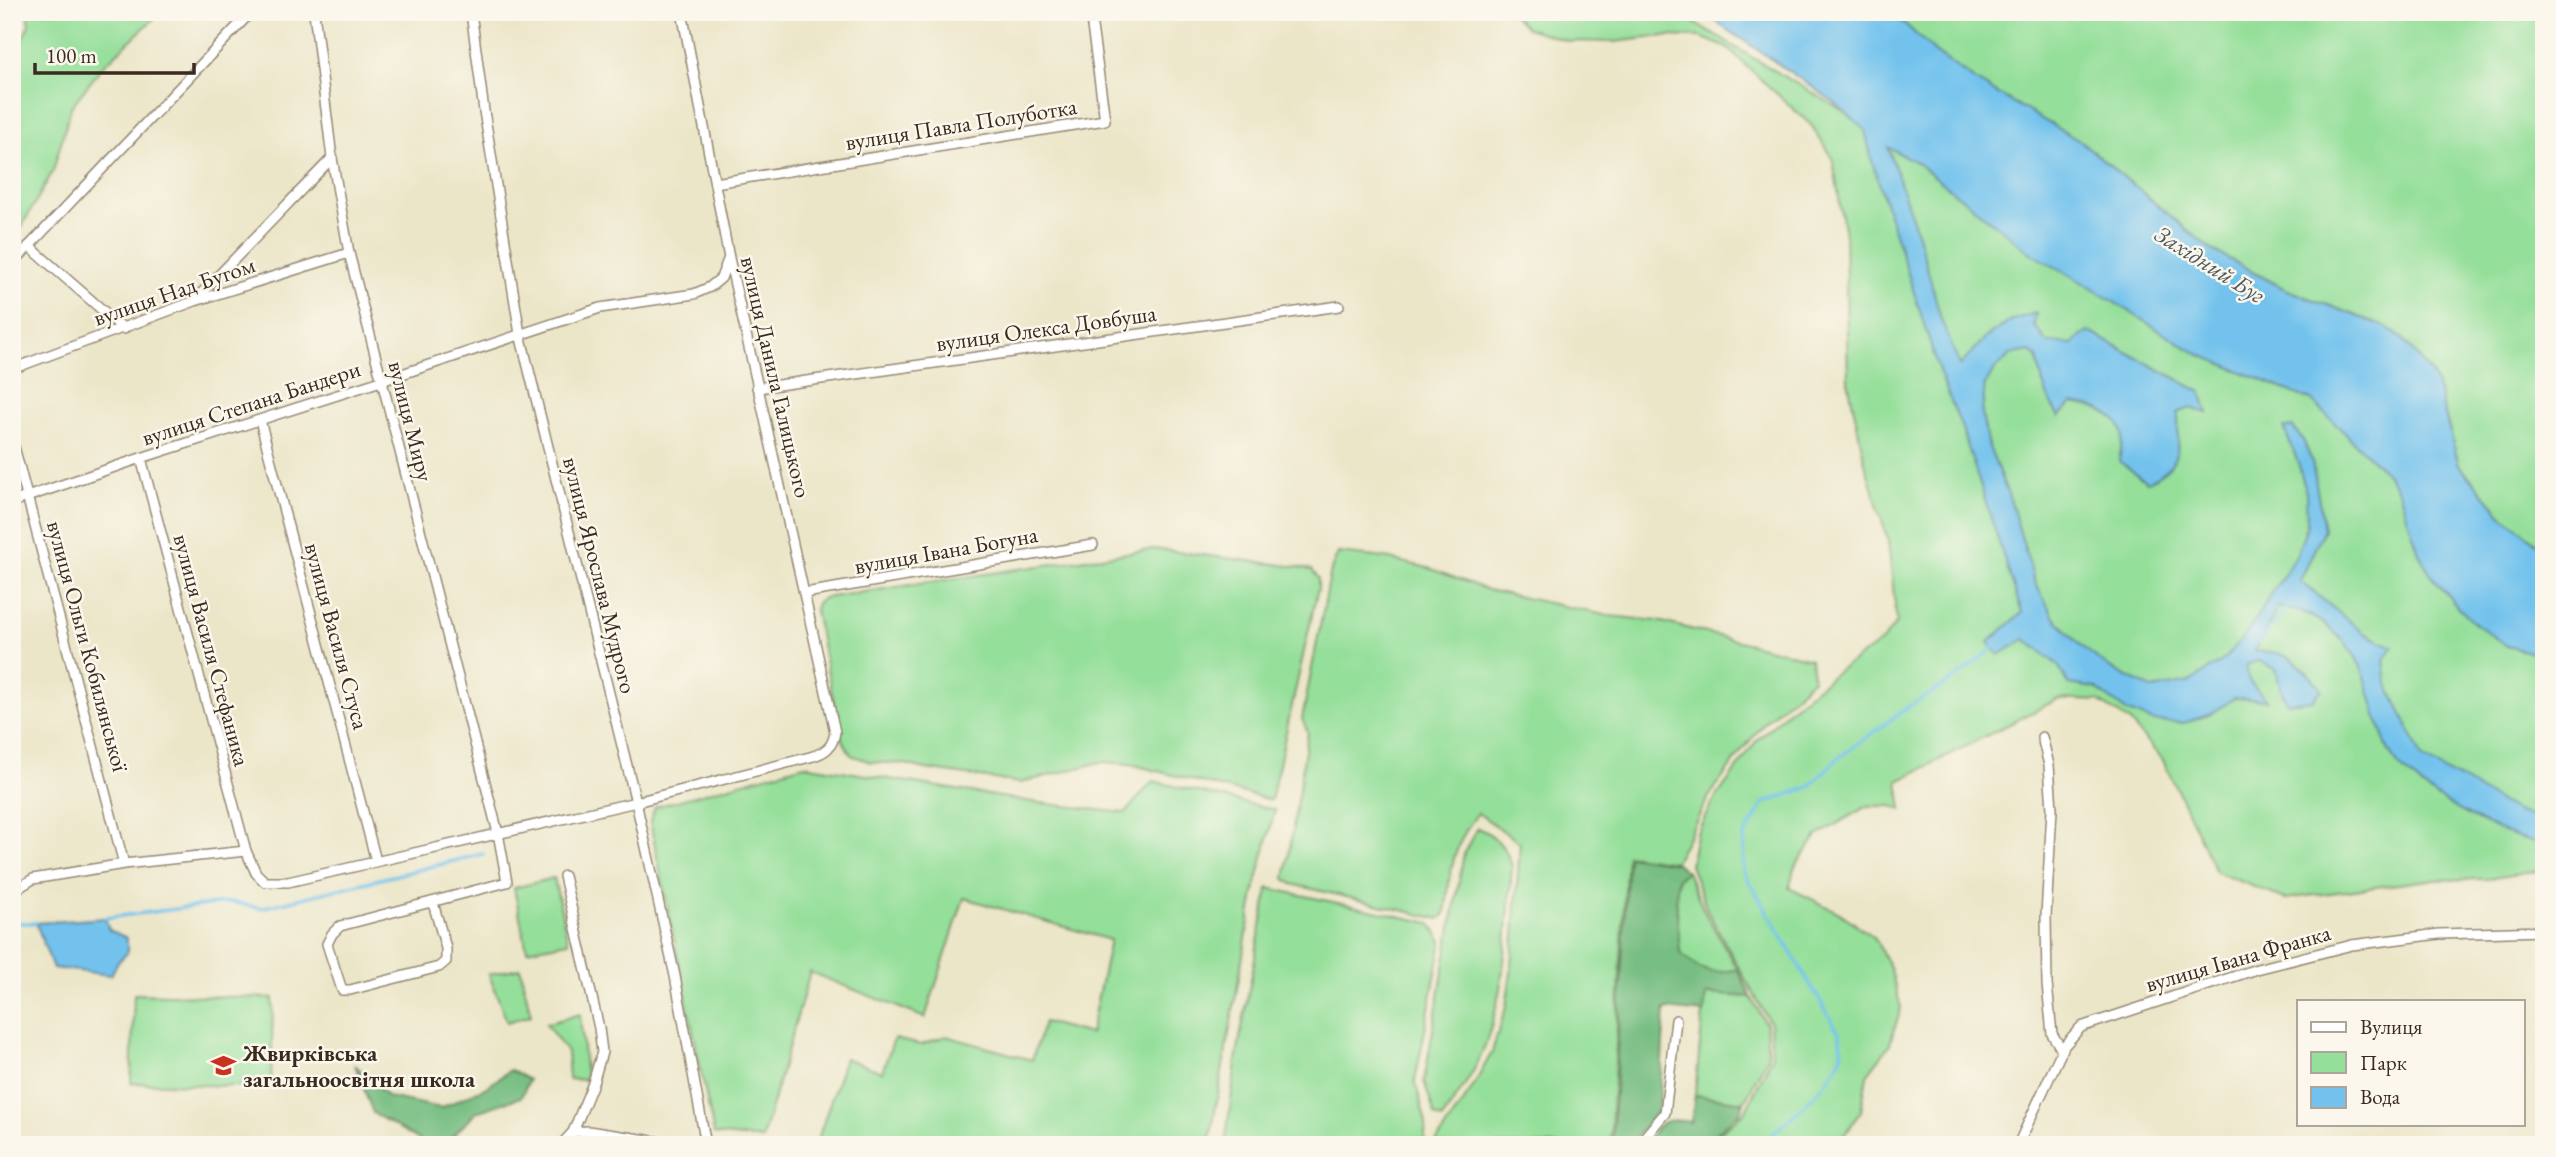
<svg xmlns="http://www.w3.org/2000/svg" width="2556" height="1157" viewBox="0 0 2556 1157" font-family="'EB Garamond',serif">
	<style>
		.green { fill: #94df9a; stroke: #68845c; stroke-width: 2 }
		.forest { fill: #77be82; stroke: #597450; stroke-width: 2 }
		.water { fill: #72c2ed; stroke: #567686; stroke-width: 2 }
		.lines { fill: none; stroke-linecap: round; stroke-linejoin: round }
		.stream { stroke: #72c2ed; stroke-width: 3.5 }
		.minor-casing { stroke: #948874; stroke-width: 12 }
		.minor { stroke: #fff; stroke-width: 9 }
		.labels { text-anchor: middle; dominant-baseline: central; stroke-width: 5; stroke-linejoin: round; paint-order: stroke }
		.street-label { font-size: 23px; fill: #3b2a1e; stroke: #fbf7ec }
		.poi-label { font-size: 23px; font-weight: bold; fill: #3b2a1e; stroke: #fbf7ec; text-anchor: start }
		.water-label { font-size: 24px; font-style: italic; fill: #4c585c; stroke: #fbf7ec }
	</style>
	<rect width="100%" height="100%" fill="#fbf7ec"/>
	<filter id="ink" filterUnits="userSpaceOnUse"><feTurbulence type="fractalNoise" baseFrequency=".0143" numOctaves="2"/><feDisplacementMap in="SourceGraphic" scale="14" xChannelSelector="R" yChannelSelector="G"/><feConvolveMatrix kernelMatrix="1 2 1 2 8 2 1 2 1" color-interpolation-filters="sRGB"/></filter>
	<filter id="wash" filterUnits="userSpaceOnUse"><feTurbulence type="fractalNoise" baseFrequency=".00686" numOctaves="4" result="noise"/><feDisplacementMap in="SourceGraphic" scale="28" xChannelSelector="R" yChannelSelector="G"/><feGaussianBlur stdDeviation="1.57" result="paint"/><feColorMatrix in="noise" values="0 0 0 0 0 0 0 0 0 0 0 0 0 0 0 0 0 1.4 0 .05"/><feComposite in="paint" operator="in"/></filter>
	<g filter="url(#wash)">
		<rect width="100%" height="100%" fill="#ece6c9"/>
		<g class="green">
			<polygon points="28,12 161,12 103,66 71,107 53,171 21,228 12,237 12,60 29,25"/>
			<polygon points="1510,12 1675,12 1891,139 2279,358 2410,488 2544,642 2544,870 2487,879 2429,880 2285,899 2216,872 2163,760 2129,721 2098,701 2058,699 1898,781 1902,809 1891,806 1867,806 1817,836 1796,865 1789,888 1840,913 1875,938 1891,970 1901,1008 1889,1046 1867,1075 1861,1111 1837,1145 1704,1145 1745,1112 1772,1057 1770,1023 1708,912 1690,865 1696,835 1711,805 1757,740 1789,710 1838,671 1881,642 1897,622 1888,541 1865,463 1848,381 1845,235 1833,160 1812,126 1727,48 1701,37 1664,36 1614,42 1568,41 1527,28"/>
			<polygon points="1886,12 2544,12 2544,549 2504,517 2459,465 2437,385 2431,373 2403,339 2386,327 2285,289 2210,249 2083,143 1976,81 1936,53 1905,24"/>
			<polygon points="1154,549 1298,567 1312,570 1318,578 1318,588 1271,800 1130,764 1101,762 1020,783 926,769 905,764 871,762 851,755 841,737 815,610 817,603 824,598"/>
			<path d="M1338,553l47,5 43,10 60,22 121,26 49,5 153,38 2,20 -47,42 -23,28 -35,49 -33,64 -48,-7 -17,290h-176l39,-58 19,-35 14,-45 6,-40 8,-124 -42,-30c-27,34 -28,61 -33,101l-6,5 -147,-35 -7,-5 23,-147 -6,-13 29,-149z"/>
			<polygon points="804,765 1032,802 1125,813 1153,781 1275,810 1255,888 1209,1145 816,1145 845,1058 882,1072 894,1039 921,1045 946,1036 1032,1060 1044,1022 1090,1034 1110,940 964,898 925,1018 810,972 762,1139 714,1134 650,822 655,807"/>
			<path d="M1477,828c18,6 29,20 35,38 -5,61 -6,124 -28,182 -9,25 -28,49 -42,71l-7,-3 -11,-35 40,-228z"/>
			<path d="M1687,872l18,41 33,56c-28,7 -38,3 -58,-16l-4,-56 2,-19z"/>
			<polygon points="554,878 568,942 527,950 514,888"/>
			<polygon points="1268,888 1430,923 1442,941 1415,1081 1426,1123 1424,1145 1225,1145 1237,1055"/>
			<polygon points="520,968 531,1015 507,1022 489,974"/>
			<polygon points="134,994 273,998 271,1087 131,1083"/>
			<polygon points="1705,994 1751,997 1766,1024 1768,1057 1744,1102 1695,1095"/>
			<polygon points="580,1014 586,1080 569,1079 567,1052 546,1024"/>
		</g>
		<g class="forest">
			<path d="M1628,856l48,7 11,9 -9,6 -2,19 4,56c20,19 31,23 58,16l13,28 -45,-3 -2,19 -39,-4 -6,101 -30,35h-17z"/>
			<polygon points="355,1065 388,1097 441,1108 487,1087 510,1070 529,1080 521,1097 476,1112 450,1139 458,1145 428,1145 373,1113"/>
			<path d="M1695,1095l49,7 -3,9 -38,34h-60c19,-22 17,-28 48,-23z"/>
		</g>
		<g class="water">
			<path d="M1702,12h184l19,12 31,29 40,28 107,62 127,106 75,40 101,38 17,12 28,34 6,12 22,80 45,52 40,32v107l-37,-10 -36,-26 -17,-17 -20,-24 -14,-23 -21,-64 -9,-15 -79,-77 -113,-46 -123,-76 -43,-24 -116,-92 -28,-15 31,91 22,81 19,47 25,-28 25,-17 26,-8 -2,12 13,17 25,2 16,-13 113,61 7,21 -18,-5 -12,5c0,34 5,53 -31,69l-28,-21c1,-8 4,-20 3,-28 -6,-22 -31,-27 -50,-30l-13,14c-13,-19 -18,-38 -22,-60l-8,-6 -19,4 -15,15 -10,14 -3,30 5,28 24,60 24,81 19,34 27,29 29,22 42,21 38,-7 36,-24 21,-26 49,-76 11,-30 -1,-33 -7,-28 -15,-37 9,-1 10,13 9,21 12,68 -24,52 64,52 29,14 -9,14 3,21 35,76 96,54 26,7v24c-41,-4 -134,-53 -154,-90 -13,-25 -17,-55 -27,-81 -9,-24 -32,-46 -54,-57 -9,-4 -22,-6 -31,-8l-24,45c34,-4 47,13 68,37l-9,11 -26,3 -7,-16 -4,-18 -17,-8 -13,4 3,16 18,19 -33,-2 -23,16 -27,9 -30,-2 -26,-9 -33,-24 -26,-4 -11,-19 -33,-26 -26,16 -10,-13 33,-29 -61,-187 -21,-52 -68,-213 -7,-31 -31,-28z"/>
			<polygon points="105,918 109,930 127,938 127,953 117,963 111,975 53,968 36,923"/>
		</g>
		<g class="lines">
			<g class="stream">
				<polyline points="2258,643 2289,605"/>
				<polyline points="105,918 231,902 261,908 483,854"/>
				<polyline points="12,923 36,923"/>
				<path d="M1760,1145c20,-18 77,-64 81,-90 1,-6 -1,-15 -2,-22l-96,-162 1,-34 20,-34 45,-16 28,-28 71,-52 46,-28 43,-34"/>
			</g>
		</g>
	</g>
	<g filter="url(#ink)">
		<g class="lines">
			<defs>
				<g id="minor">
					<polyline points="314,12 332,158 349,253 498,833 507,882 340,926 332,934 327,944 342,990 350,990 439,967 446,961 446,948 433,903"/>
					<polyline points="471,12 484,111 520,334 636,802 675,976 706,1145"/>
					<polyline points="715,183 1105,120 1090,12"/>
					<polyline points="29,246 124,329"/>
					<polyline points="12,264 251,12"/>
					<polyline points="196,299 332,158"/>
					<polyline points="12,369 195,301 349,253"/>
					<polyline points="757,388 1339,306"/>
					<polyline points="260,420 376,861"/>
					<polyline points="12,439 124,864"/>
					<polyline points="141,458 246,851"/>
					<polyline points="12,502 141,458 381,381 600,308 694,294 710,287 721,278 728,260"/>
					<polyline points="805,593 1093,545"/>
					<polyline points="2042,737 2049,765 2052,809 2046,916 2047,984 2052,1034 2062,1050"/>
					<polyline points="564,876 599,1028 602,1052 593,1083 573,1132"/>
					<path d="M12,892l21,-13 91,-15 122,-13 10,22 9,9h23l348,-80 174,-45c15,-4 23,-10 25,-25l-106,-474 -47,-246"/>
					<polyline points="561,1145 573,1132 588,1131 680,1145"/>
					<polyline points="1638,1145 1665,1113 1676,1020"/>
					<polyline points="2018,1145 2064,1046 2081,1027 2257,969 2352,945 2439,934 2544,931"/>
				</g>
			</defs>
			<use href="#minor" class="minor-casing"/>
			<use href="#minor" class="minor"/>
		</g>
	</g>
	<defs>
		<symbol id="school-bare" viewBox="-9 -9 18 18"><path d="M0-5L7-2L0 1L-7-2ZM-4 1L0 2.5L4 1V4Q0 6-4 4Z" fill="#c8321e" stroke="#fbf7ec" stroke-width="2.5" paint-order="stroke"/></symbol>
	</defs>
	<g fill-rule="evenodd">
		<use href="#school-bare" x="206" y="1048" width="35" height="35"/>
	</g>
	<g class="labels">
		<g class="street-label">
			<text transform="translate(961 124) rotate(-9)">вулиця Павла Полуботка</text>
			<text transform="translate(174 291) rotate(-19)">вулиця Над Бугом</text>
			<text transform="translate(1046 328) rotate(-8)">вулиця Олекса Довбуша</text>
			<text transform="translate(776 377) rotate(77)">вулиця Данила Галицького</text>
			<text transform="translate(251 403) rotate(-18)">вулиця Степана Бандери</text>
			<text transform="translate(411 421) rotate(76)">вулиця Миру</text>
			<text transform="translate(946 550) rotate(-10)">вулиця Івана Богуна</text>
			<text transform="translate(600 575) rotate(76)">вулиця Ярослава Мудрого</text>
			<text transform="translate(337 636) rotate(75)">вулиця Василя Стуса</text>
			<text transform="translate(88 646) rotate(75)">вулиця Ольги Кобилянської</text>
			<text transform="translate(212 650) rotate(75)">вулиця Василя Стефаника</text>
			<text transform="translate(2238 958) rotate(-16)">вулиця Івана Франка</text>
		</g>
		<g class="poi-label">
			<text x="243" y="1053">Жвирківська<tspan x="243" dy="26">загальноосвітня школа</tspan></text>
		</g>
		<g class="water-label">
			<text transform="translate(2210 264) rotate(32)">Західний Буг</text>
		</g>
	</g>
	<rect width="2556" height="1157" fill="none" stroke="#fbf7ec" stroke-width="42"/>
	<rect x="2297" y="1000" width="228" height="126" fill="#fbf7ec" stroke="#aea59a" stroke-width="2"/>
	<rect x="2311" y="1022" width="35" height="10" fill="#ffffff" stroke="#aea59a" stroke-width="2"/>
	<text x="2360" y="1034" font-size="21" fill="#3b2a1e">Вулиця</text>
	<rect x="2311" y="1052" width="35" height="21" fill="#94df9a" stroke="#aea59a" stroke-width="2"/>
	<text x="2360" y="1070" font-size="21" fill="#3b2a1e">Парк</text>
	<rect x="2311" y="1087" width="35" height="21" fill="#72c2ed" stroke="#aea59a" stroke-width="2"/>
	<text x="2360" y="1104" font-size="21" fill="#3b2a1e">Вода</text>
	<path d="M35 63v10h159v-10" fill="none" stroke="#3b2a1e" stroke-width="3.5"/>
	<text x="46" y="63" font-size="21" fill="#3b2a1e" stroke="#fbf7ec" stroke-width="5" paint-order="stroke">100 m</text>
</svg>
